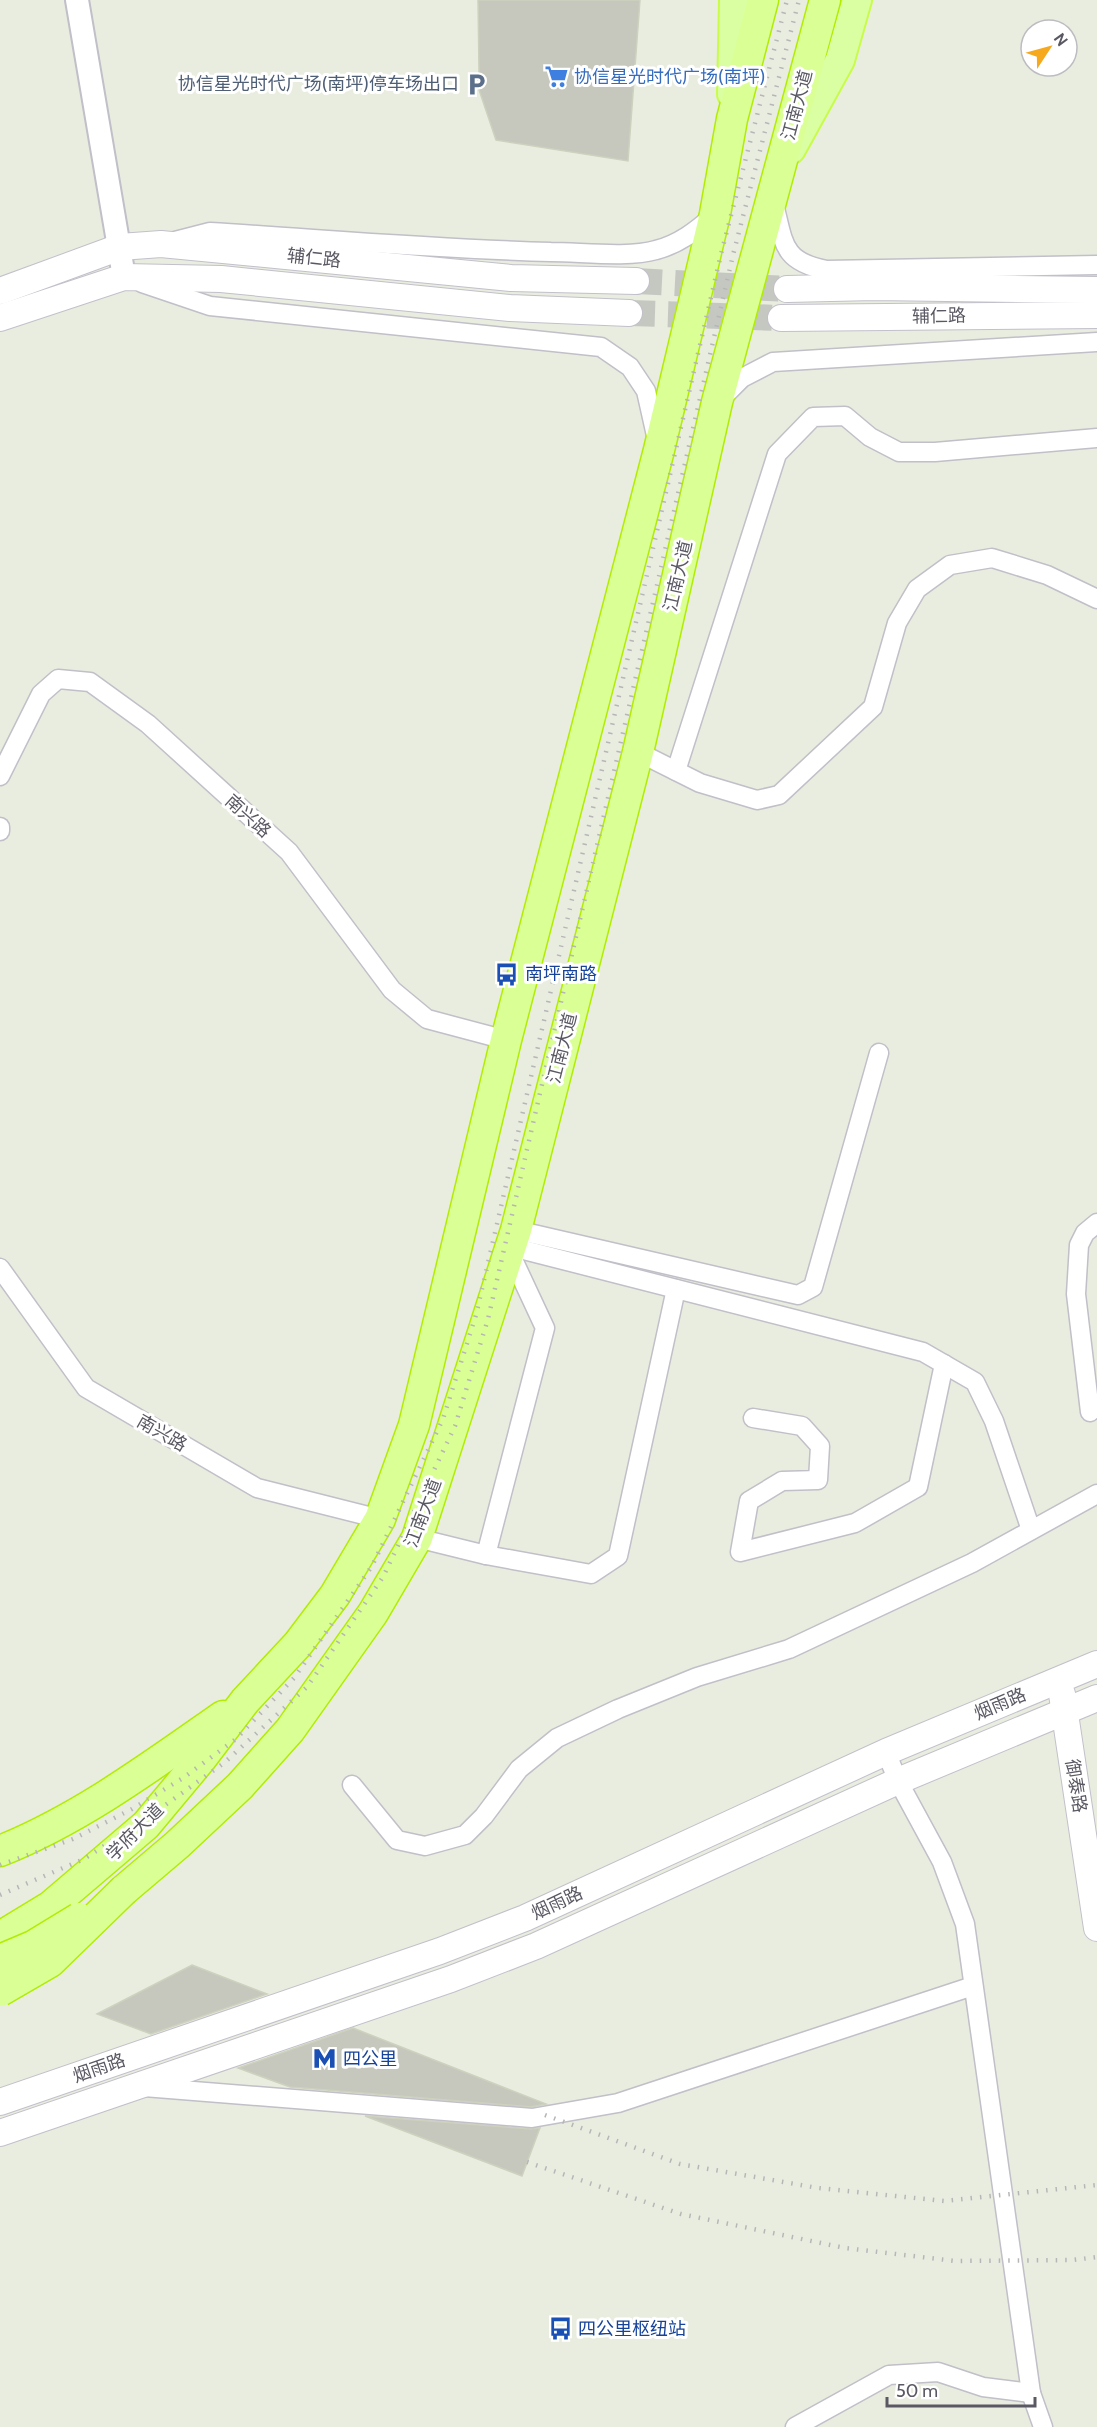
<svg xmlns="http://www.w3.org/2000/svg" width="1097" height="2427" viewBox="0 0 1097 2427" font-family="Cabin,'Noto Sans SC',sans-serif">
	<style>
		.building { fill: #c6c8bd; stroke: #cdd2be; stroke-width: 1.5 }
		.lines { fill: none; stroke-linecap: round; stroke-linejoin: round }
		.secondary-tunnel { stroke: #c5c8c1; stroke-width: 26; stroke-dasharray: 26 13; stroke-linecap: butt }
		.minor-casing { stroke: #c1bfc8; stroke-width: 21 }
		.tertiary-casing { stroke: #c1bfc8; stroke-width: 26 }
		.secondary-casing { stroke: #c2c0ca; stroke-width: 28 }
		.primary-casing { stroke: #c9fc4a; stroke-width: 32 }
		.trunk-casing { stroke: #b1ed00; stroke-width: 33 }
		.minor { stroke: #fff; stroke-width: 18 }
		.tertiary { stroke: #fff; stroke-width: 22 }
		.secondary { stroke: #fff; stroke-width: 26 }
		.primary { stroke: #daffa3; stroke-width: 28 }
		.trunk { stroke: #daff94; stroke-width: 30 }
		.rail { stroke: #b6b6b7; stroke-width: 4.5; stroke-dasharray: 1.5 8; stroke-linecap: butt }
		.trunk-bridge-casing { stroke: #b1ed00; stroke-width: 33; stroke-linecap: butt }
		.trunk-bridge { stroke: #daff94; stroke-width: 30 }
		.labels { text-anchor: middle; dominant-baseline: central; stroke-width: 6; stroke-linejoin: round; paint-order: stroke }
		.shop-label { font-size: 18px; fill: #366cbe; stroke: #fff; text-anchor: start }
		.service-label { font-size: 18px; fill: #4e5e75; stroke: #fff; text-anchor: end }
		.street-label { font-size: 18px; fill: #5a5963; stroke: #fff }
		.transit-label { font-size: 18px; fill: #164399; stroke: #fff; text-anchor: start }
	</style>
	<rect width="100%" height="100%" fill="#e9ede0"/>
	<g class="building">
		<polygon points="478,0 640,0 628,161 496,140 477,84 479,71"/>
		<polygon points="192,1965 267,1994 151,2034 97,2014"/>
		<polygon points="353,2028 546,2104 531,2107 290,2087 238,2068"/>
		<polygon points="365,2116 531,2129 540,2128 522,2176"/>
	</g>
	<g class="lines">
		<g class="secondary-tunnel">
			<polyline points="636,281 787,289"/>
			<polyline points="629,313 781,318"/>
		</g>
		<defs>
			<g id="minor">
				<path d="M774,204c10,39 8,58 53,66l270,-5"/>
				<path d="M175,241l35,-9c114,7 227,17 341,20 30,0 78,6 105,-2 23,-6 40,-19 58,-35"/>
				<polyline points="142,283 210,306 601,347 630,367 646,391 657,440"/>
				<polyline points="721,399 742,378 773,362 1097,342"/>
				<polyline points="638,752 700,783 757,800 779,795 873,707 897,623 917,589 950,565 992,558 1047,575 1097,599"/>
				<polyline points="676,771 777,454 813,417 845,416 870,437 899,452 935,452 1097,438"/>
				<polyline points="0,776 41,694 58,679 90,682 148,724 289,852 392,990 427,1019 506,1040"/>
				<polyline points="0,827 0,831"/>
				<polyline points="516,1230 798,1295 813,1287 879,1053"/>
				<polyline points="512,1247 923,1352 975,1382 994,1421 1031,1530"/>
				<polyline points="0,1268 86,1388 257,1488 380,1519"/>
				<polyline points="1090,1412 1076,1294 1079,1245 1085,1233 1097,1223"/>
				<polyline points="753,1418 802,1426 820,1446 818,1480 782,1481 749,1501 740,1552 855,1523 918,1487 944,1364"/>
				<polyline points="417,1538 486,1555 591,1574 618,1556 676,1289"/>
				<polyline points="486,1555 545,1328 510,1253"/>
				<polyline points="886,1752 898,1781 942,1862 965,1924 1031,2393 1043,2427"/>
				<polyline points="352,1785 397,1840 425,1846 465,1835 484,1816 519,1769 557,1738 618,1709 697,1677 789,1649 972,1563 1097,1494"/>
				<polyline points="144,2087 532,2118 618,2103 973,1986"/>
				<polyline points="795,2427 889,2375 938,2372 983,2387 1031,2393"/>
			</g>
			<polyline id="tertiary" points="77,0 124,277"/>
			<g id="secondary">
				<polyline points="787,289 875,287 1097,290"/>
				<polyline points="0,291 120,247 161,244 511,278 636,281"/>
				<polyline points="0,318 124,277 221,279 510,308 629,313"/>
				<polyline points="781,318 1097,315"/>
				<polyline points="1062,1694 1097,1928"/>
				<polyline points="0,2102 440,1951 525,1918 886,1752 1097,1664"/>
				<polyline points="0,2133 451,1979 536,1946 898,1781 1097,1698"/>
			</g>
			<g id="primary">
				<polyline points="732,94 734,0"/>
				<polyline points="791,149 840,60 857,0"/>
			</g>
			<g id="trunk">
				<path d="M0,1851c80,-32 153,-86 223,-135"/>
				<polyline points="124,1890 177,1845 240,1786 290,1730 373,1613 417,1538 516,1230 638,752 717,402 825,0"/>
				<polyline points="0,1937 51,1906 146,1825 201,1759 245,1701 298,1644 335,1595 380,1519 414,1425 506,1040 659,450 715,214 732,119 763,0"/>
			</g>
		</defs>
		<use href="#minor" class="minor-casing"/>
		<use href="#tertiary" class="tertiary-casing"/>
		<use href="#secondary" class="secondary-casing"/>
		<use href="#primary" class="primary-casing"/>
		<use href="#trunk" class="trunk-casing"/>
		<use href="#minor" class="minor"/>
		<use href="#tertiary" class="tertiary"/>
		<use href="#secondary" class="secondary"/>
		<use href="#primary" class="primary"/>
		<use href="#trunk" class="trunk"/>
		<g class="rail">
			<polyline points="0,1865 73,1839 132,1809 183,1778 236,1739 294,1678 372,1566 443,1419 476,1315 721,254 787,0"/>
			<polyline points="0,1895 84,1859 147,1818 224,1763 307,1687 383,1577 455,1426 488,1319 733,255 799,0"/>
			<polyline points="545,2115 680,2164 818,2188 944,2201 1097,2185"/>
			<polyline points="527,2162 681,2214 845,2248 955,2261 1073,2260 1097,2257"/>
		</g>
		<defs>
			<g id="trunk-bridge">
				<polyline points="0,1960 33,1946 79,1918"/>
				<polyline points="0,1991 50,1962 124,1890"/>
			</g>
		</defs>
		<use href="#trunk-bridge" class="trunk-bridge-casing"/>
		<use href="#trunk-bridge" class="trunk-bridge"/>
	</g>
	<defs>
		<symbol id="supermarket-bare" viewBox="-9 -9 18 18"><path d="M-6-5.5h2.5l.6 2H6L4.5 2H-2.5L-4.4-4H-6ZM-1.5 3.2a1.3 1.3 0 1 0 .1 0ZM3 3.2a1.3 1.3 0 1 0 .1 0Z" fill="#3f7fe0" stroke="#fff" stroke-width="2.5" paint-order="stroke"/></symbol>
		<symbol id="parking-bare" viewBox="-9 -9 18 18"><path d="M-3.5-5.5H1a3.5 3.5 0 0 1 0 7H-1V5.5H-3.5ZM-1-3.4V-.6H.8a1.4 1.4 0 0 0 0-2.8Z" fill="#5c6f8a" stroke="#fff" stroke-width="2.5" paint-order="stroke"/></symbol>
		<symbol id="bus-bare" viewBox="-9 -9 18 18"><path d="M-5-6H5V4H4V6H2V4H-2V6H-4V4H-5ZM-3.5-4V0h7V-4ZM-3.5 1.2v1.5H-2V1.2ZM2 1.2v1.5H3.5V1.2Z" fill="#1a4fb4" stroke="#fff" stroke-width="2.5" paint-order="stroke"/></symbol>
		<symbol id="metro-bare" viewBox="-9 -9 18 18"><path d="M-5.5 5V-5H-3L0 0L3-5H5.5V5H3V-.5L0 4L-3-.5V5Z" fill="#1a4fb4" stroke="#fff" stroke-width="2.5" paint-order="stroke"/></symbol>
	</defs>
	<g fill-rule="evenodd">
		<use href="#supermarket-bare" x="540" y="60" width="33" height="33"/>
		<use href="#parking-bare" x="460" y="68" width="33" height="33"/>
		<use href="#bus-bare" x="490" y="958" width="33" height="33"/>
		<use href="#metro-bare" x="308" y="2042" width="33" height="33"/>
		<use href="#bus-bare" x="544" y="2312" width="33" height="33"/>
	</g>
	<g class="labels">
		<g class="shop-label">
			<text x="574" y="77">协信星光时代广场(南坪)</text>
		</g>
		<g class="service-label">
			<text x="459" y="84">协信星光时代广场(南坪)停车场出口</text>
		</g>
		<g class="street-label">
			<text transform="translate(797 105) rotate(-75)">江南大道</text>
			<text transform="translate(314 258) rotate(6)">辅仁路</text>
			<text transform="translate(939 316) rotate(-1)">辅仁路</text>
			<text transform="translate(678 576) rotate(-77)">江南大道</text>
			<text transform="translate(248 816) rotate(42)">南兴路</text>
			<text transform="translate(562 1048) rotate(-76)">江南大道</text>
			<text transform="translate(162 1433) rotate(30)">南兴路</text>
			<text transform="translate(423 1513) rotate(-69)">江南大道</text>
			<text transform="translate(1000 1704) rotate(-23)">烟雨路</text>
			<text transform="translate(1076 1786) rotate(81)">御泰路</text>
			<text transform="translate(135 1832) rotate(-45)">学府大道</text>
			<text transform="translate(557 1903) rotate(-25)">烟雨路</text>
			<text transform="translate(99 2068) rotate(-19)">烟雨路</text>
		</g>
		<g class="transit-label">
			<text x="525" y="974">南坪南路</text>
			<text x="343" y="2059">四公里</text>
			<text x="578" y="2329">四公里枢纽站</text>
		</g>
	</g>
	<g transform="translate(1049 48) rotate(54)"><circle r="28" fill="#ffffff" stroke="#bdbdc1" stroke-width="1.5"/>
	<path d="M0-4.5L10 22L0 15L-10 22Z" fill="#f6a91d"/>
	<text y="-9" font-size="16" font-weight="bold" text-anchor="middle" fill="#5a5963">N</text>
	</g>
	<path d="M887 2397v9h148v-9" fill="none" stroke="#5a5963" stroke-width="3"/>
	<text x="896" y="2397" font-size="18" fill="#5a5963" stroke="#ffffff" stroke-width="4.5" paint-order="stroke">50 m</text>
</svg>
